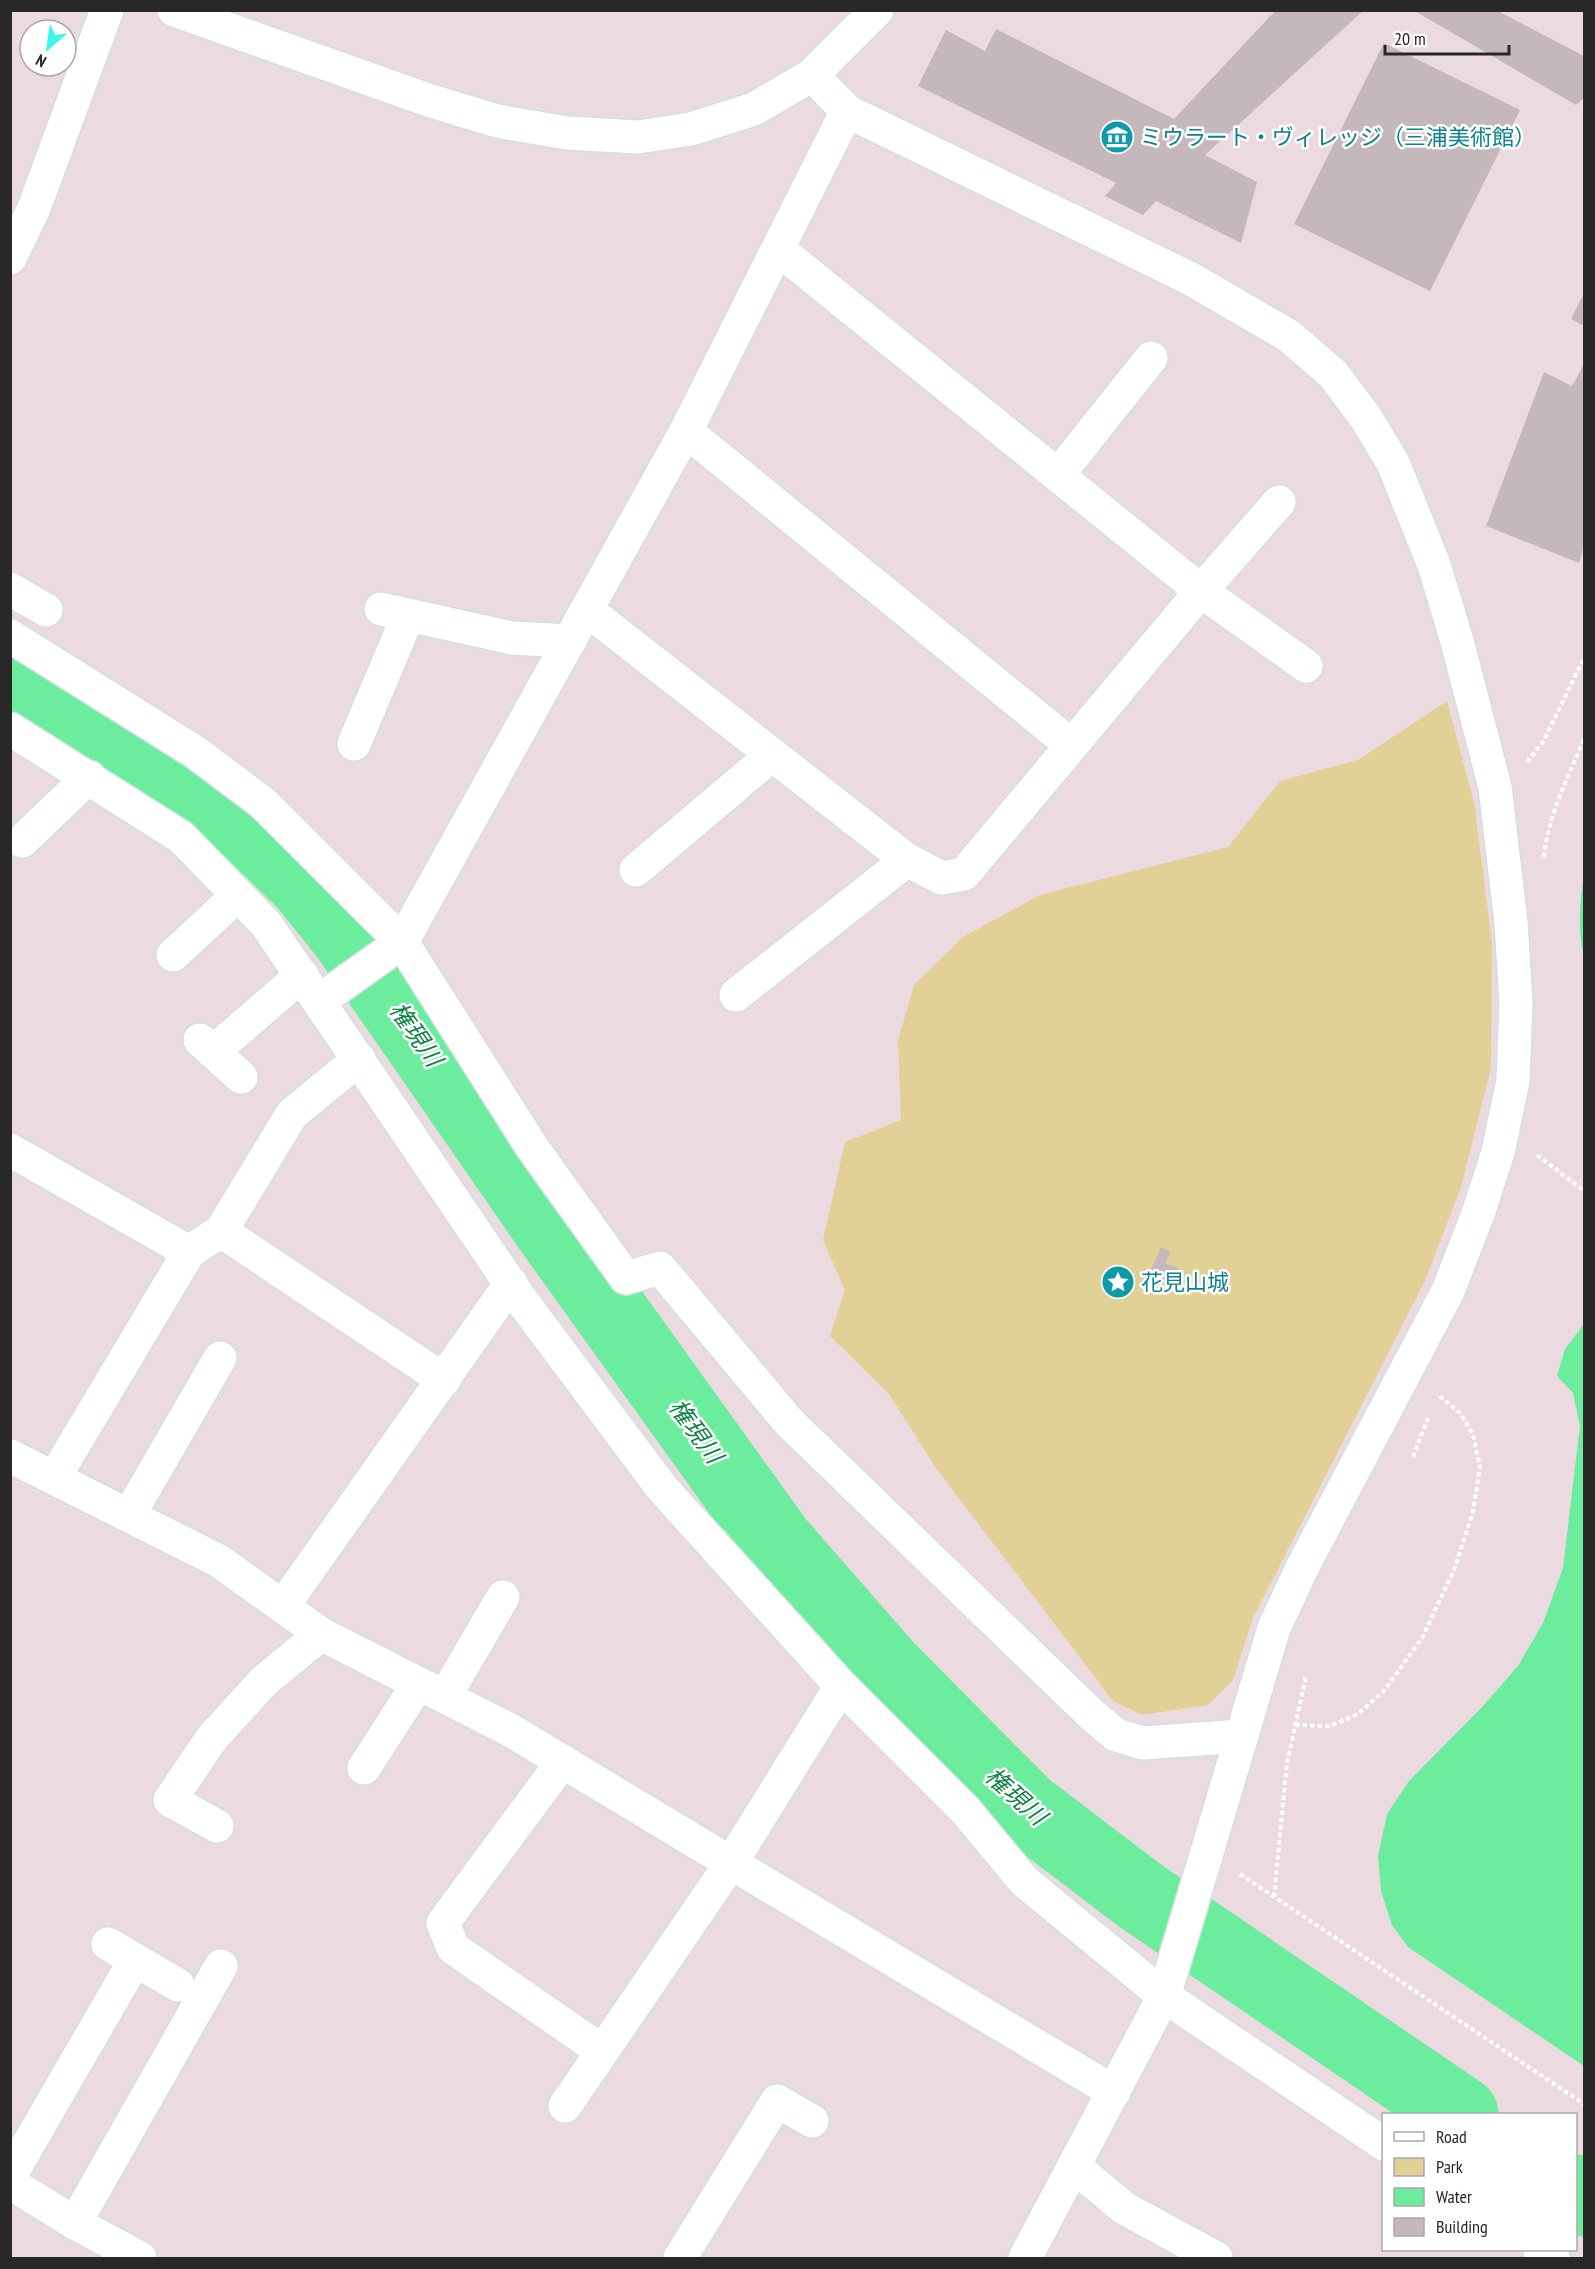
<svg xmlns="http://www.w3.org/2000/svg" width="1595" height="2269" viewBox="0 0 1595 2269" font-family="'PT Sans Narrow','Noto Sans JP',sans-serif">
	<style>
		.green { fill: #e1d196 }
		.water { fill: #6ced9d }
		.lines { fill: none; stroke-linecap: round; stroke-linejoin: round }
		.river { stroke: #6ced9d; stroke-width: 75 }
		.building { fill: #c5b8bc }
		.minor-casing { stroke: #cfe1e0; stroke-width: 36 }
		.tertiary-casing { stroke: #cfe1e0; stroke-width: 36 }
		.path { stroke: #fff; stroke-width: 4; stroke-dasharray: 4.5 3; stroke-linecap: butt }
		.minor { stroke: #fff; stroke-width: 33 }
		.tertiary { stroke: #fff; stroke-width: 33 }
		.labels { text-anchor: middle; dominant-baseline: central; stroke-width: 5; stroke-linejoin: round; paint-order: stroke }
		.culture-label { font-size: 22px; fill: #0d838f; stroke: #fff; text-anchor: start }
		.water-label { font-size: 24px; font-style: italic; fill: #0e8244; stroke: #fff }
	</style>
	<rect width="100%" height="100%" fill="#ebdadf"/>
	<polygon class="green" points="1447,701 1474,802 1492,943 1491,1068 1461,1187 1425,1281 1253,1618 1233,1680 1208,1705 1142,1715 1113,1701 936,1468 889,1394 830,1336 845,1290 823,1240 845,1142 901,1120 898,1041 914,985 963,937 1040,895 1228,847 1280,781 1358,760"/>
	<g class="water">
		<path d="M1584,873v84c-7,-29 -4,-55 0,-84z"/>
		<polygon points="1584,1324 1584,2066 1408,1947 1392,1925 1381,1891 1378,1856 1387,1814 1409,1781 1483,1706 1518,1666 1543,1623 1563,1568 1580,1426 1573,1393 1557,1376 1565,1349"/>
	</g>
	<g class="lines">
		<g class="river">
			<polyline points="10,678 181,775 250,829 305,882 346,933 554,1233 776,1542 887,1669 1025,1808 1142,1897 1461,2114"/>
			<polyline points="1576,2192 1584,2199"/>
		</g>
	</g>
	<g class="building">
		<polygon points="1276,10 1364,10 1205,155 1257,182 1241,243 1156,201 1143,215 1105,196 1116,183 918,86 946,30 985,51 996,29 1174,119"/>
		<polygon points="1413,10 1496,10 1584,56 1584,98 1576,105"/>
		<polygon points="1384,43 1520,110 1430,291 1294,224"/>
		<polygon points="1584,293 1584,326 1571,319"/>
		<polygon points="1584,364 1584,546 1579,563 1486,526 1544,372 1572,386"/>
		<polygon points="1161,1247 1171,1252 1165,1263 1178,1268 1170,1284 1149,1275"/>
	</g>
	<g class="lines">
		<defs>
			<g id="minor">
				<polyline points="812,75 847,111 1191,279 1289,336 1333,374 1366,418 1393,463 1434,565 1457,641 1495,787 1511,922 1516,1002 1513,1081 1498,1152 1479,1211 1448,1291 1303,1566 1274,1628 1164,1996 1384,2144"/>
				<polyline points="10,258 34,208 107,10"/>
				<polyline points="686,431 1071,745"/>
				<polyline points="1058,475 1151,358"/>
				<polyline points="1279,502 1201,591 1306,666"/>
				<polyline points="10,589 46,610"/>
				<polyline points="381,609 512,638 570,641"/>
				<polyline points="587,610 907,860 942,878 964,874 1201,591 778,249"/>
				<polyline points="10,636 195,752 263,803 402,942 532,1147 626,1278 660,1268 789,1422 1092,1715 1116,1735 1143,1743 1242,1736"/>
				<polyline points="10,729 181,837 266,924 522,1301 662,1488 841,1686 965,1810 1024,1881 1164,1996 1025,2258"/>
				<polyline points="354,744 408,616"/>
				<polyline points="22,841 89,777"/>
				<polyline points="636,870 772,755"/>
				<polyline points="173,955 238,895"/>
				<polyline points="736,995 907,860"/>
				<polyline points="319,1001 402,942 686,431 847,111"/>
				<polyline points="200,1040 241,1077"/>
				<polyline points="213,1052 302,975"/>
				<polyline points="10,1150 189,1252 221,1231 444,1380"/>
				<polyline points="221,1231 292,1114 359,1059"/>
				<polyline points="10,1456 219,1561 321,1634 510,1730 731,1863 841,1686"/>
				<polyline points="54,1478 189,1252"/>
				<polyline points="129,1515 220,1358"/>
				<polyline points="283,1606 511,1283"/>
				<polyline points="445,1696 503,1597"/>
				<polyline points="563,1761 443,1923 453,1948 602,2051"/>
				<polyline points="364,1768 418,1684"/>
				<polyline points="217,1826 170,1800 212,1738 263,1682 321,1634"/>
				<polyline points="108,1944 178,1985"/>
				<polyline points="565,2106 731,1863 1114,2092"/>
				<polyline points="1075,2167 1124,2208 1216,2258"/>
				<polyline points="10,2176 135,1960"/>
				<polyline points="10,2183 75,2223 140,2258"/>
				<polyline points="75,2223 221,1966"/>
				<polyline points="1540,2250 1553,2258"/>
				<polyline points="680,2258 777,2101 812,2121"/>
			</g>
			<polyline id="tertiary" points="174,10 428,100 497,121 567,133 638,137 691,129 754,109 812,75 877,10"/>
		</defs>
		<use href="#minor" class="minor-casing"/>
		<use href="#tertiary" class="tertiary-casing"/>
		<g class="path">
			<polyline points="1527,762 1543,742 1584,658"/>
			<path d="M1544,857c4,-41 24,-80 40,-118"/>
			<polyline points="1537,1155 1584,1191"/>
			<polyline points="1413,1457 1429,1415"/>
			<polyline points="1295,1725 1330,1726 1358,1714 1383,1692 1422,1638 1454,1570 1473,1512 1480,1467 1473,1434 1460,1413 1437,1394"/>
			<polyline points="1240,1874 1584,2104"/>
			<polyline points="1274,1897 1287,1763 1306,1676"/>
		</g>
		<use href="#minor" class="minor"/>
		<use href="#tertiary" class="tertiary"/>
	</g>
	<defs>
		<symbol id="museum-disc" viewBox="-11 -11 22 22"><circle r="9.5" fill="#0f9aa8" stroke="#fff"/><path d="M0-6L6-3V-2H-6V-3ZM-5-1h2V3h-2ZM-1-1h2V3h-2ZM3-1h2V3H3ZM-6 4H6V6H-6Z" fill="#fff"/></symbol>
		<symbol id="sight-disc" viewBox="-11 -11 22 22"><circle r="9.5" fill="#0f9aa8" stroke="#fff"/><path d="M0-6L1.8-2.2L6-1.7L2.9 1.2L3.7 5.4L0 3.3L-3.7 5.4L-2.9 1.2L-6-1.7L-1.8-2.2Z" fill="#fff"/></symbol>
	</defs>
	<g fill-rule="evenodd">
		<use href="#museum-disc" x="1098" y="118" width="38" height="38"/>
		<use href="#sight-disc" x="1099" y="1263" width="38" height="38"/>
	</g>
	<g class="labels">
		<g class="culture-label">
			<text x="1140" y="137">ミウラート・ヴィレッジ（三浦美術館）</text>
			<text x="1141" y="1282">花見山城</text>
		</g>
		<g class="water-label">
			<text transform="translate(416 1034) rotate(55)">権現川</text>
			<text transform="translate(696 1431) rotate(54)">権現川</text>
			<text transform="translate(1016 1796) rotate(42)">権現川</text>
		</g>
	</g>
	<rect width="1595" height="2269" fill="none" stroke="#282828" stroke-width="24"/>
	<rect x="1382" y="2113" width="195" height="138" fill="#ffffff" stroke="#a9a9a9" stroke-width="1.5"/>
	<rect x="1394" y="2132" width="30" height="9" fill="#ffffff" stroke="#a9a9a9" stroke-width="1.5"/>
	<text x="1436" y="2143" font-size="18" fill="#282828">Road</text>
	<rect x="1394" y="2158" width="30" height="18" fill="#e1d196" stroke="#a9a9a9" stroke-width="1.5"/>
	<text x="1436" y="2173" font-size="18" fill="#282828">Park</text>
	<rect x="1394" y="2188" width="30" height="18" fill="#6ced9d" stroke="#a9a9a9" stroke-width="1.5"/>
	<text x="1436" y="2203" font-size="18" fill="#282828">Water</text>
	<rect x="1394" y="2218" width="30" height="18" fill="#c5b8bc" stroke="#a9a9a9" stroke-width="1.5"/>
	<text x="1436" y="2233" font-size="18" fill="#282828">Building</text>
	<g transform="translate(48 48) rotate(209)"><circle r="28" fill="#ffffff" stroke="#a9a9a9" stroke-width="1.5"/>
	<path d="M0-4.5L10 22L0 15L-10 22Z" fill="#39f8eb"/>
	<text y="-9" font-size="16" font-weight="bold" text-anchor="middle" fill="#282828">N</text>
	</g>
	<path d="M1385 45v9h124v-9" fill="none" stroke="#282828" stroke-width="3"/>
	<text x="1394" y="45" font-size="18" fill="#282828" stroke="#ffffff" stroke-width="4.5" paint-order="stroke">20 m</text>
</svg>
